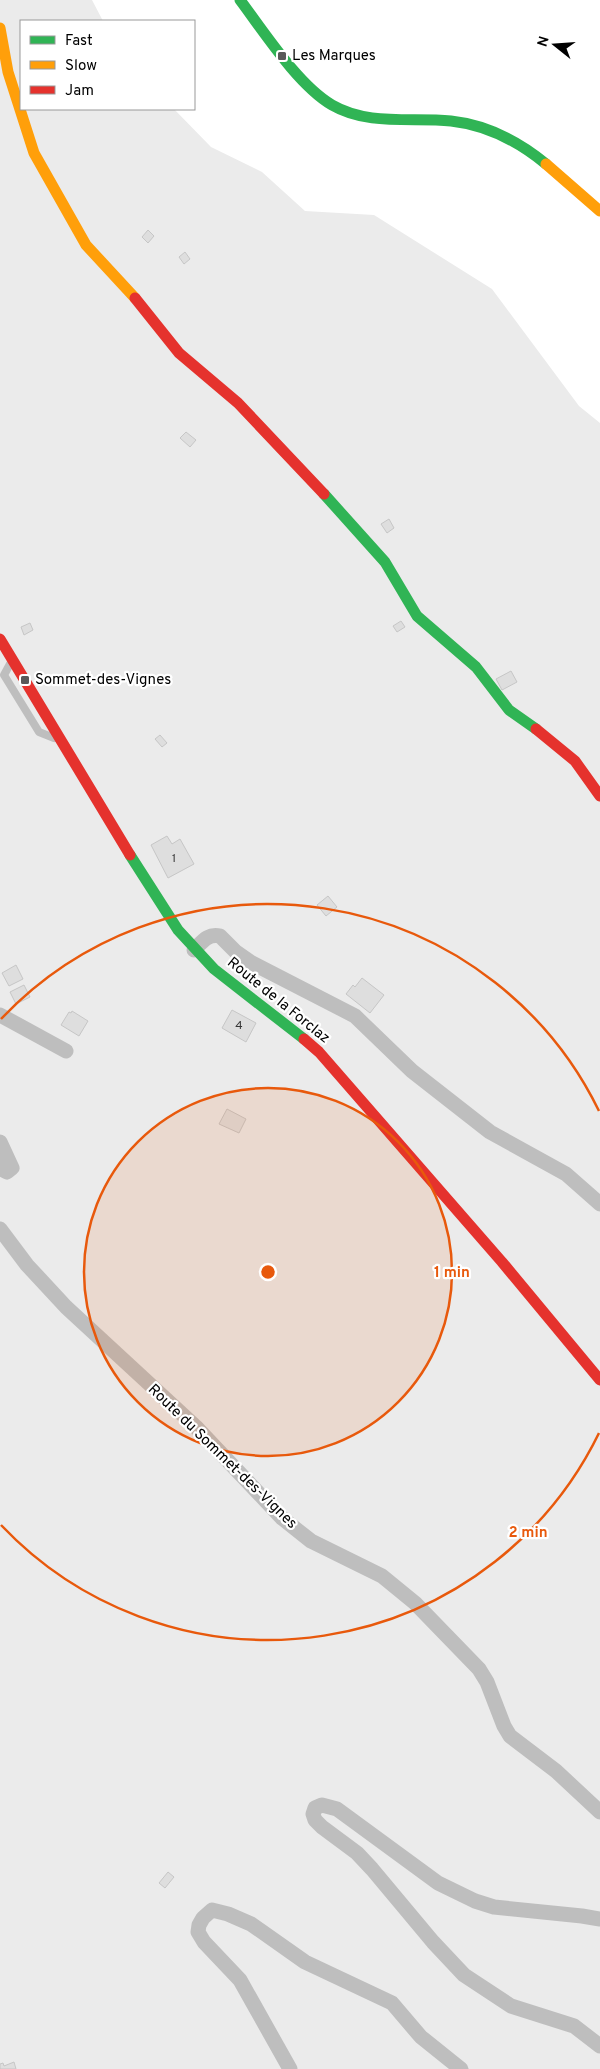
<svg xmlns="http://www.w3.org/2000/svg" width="600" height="2069" viewBox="0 0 600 2069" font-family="Overpass,sans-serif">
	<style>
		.green { fill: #ebebeb }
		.building { fill: #dedede; stroke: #c6c6c6 }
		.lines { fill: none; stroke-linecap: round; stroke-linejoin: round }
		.lane { stroke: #bebebe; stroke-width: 8 }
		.street { stroke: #bebebe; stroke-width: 15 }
		.fast { stroke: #30b455; stroke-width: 11 }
		.slow { stroke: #ff9f0a; stroke-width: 11 }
		.jam { stroke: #e5322d; stroke-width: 11 }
		.ring { fill: none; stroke: #e8590c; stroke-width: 2.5 }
		.poi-dot { fill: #595959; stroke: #fff; stroke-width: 2 }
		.labels { text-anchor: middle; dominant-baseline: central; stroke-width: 4.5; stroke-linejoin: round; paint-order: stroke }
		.number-label { font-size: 12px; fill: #383838 }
		.poi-label { font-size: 15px; fill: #000; stroke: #fff; text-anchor: start }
		.street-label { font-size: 15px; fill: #000; stroke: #fff }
		.centre { fill: #e8590c; stroke: #fff; stroke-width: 2.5 }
		.ring-label { font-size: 15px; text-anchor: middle; font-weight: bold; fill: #e8590c; stroke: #fff; stroke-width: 4.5; stroke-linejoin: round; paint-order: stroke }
	</style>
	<rect width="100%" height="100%" fill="#fff"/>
	<polygon class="green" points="0,0 92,0 103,21 21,21 21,109 174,109 211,147 262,172 305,211 374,215 492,289 579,406 600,423 600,2069 0,2069"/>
	<g class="building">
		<polygon points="148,230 154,236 148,243 142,237"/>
		<polygon points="185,252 190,259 184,264 179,257"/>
		<polygon points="186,432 196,440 190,447 180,438"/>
		<polygon points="389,519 394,528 387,533 381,524"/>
		<polygon points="401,621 405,627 397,632 393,626"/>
		<polygon points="30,623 33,630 24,635 21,627"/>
		<polygon points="511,671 517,682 502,690 496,679"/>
		<polygon points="160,735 167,743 162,747 155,739"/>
		<polygon points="167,836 172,844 180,839 194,864 168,878 151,845"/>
		<polygon points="328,896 337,907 326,916 317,905"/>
		<polygon points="16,965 23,979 9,986 2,973"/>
		<polygon points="362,978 384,995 370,1013 346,994 353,985 355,987"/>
		<polygon points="24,985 30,997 16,1004 10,992"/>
		<polygon points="232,1010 256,1023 246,1042 222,1028"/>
		<polygon points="72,1011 88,1021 79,1036 61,1025 69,1012 71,1013"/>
		<polygon points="227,1109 246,1119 239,1133 219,1124"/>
		<polygon points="168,1872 174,1877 165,1888 159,1883"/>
		<polygon points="14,2062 16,2069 0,2069 0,2064 3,2063 4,2066"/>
	</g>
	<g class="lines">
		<polyline class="lane" points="10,664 4,675 39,732 54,738"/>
		<g class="street">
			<path d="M194,950c8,-8 14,-17 26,-14l16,16 16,11 103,53 57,55 78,61 76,42 34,30"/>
			<polyline points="0,1015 66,1051"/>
			<polyline points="0,1142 12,1168 7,1172 0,1168"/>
			<polyline points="0,1229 27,1265 66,1307 196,1427 282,1518 311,1541 382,1576 415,1603 479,1669 487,1682 504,1726 510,1736 556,1771 600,1812"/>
			<polyline points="600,1919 582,1916 494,1907 475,1901 438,1883 337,1809 322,1805 315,1808 313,1814 315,1820 322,1827 357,1853 372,1869 433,1942 464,1975 511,2006 574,2026 600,2046"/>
			<polyline points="290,2069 240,1980 204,1942 198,1932 199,1925 203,1918 212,1910 228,1914 251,1924 305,1962 392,2003 421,2037 461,2069"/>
		</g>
		<g class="fast">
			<path d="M240,0c24,32 58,85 92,105 36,21 80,12 119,16 37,4 67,20 95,43"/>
			<polyline points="324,494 385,562 417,616 476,667 509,710 536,729"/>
			<polyline points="130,855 178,930 214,969 304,1039"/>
		</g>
		<g class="slow">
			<polyline points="0,28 8,72 34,153 86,245 135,298"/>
			<polyline points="546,164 600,211"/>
		</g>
		<g class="jam">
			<polyline points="135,298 179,353 238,403 324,494"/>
			<polyline points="0,639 130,855"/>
			<polyline points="536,729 575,761 600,796"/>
			<polyline points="304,1039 319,1052 502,1262 600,1380"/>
		</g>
	</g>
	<circle cx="268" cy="1272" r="184" fill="#e8590c" fill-opacity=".12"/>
	<g class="ring">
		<circle cx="268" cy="1272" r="184"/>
		<path d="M599 1433A368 368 0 0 1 1 1525M1 1019A368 368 0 0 1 599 1111"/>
	</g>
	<g class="poi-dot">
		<rect x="277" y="51" width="10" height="10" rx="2.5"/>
		<rect x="20" y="675" width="10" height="10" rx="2.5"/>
	</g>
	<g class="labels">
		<g class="number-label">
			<text x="174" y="859">1</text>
			<text x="239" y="1026">4</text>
		</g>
		<g class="poi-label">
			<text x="292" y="56">Les Marques</text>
			<text x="35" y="680">Sommet-des-Vignes</text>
		</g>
		<g class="street-label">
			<text transform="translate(278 1001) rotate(39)">Route de la Forclaz</text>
			<text transform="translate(222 1457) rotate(44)">Route du Sommet-des-Vignes</text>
		</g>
	</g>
	<circle cx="268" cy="1272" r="8" class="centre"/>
	<g class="ring-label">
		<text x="452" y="1277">1 min</text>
		<text x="528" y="1537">2 min</text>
	</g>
	<rect x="20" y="20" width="175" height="90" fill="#ffffff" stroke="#999999"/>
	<rect x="30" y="36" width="25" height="8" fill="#30b455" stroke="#999999"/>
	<text x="65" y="45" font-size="15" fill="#000000">Fast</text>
	<rect x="30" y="61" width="25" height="8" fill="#ff9f0a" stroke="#999999"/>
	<text x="65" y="70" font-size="15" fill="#000000">Slow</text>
	<rect x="30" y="86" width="25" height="8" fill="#e5322d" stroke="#999999"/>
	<text x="65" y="95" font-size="15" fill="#000000">Jam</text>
	<g transform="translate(555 45) rotate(287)" stroke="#ffffff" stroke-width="4" paint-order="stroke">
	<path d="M0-4L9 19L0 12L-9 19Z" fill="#000000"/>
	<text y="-8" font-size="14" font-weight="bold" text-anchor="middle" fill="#000000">N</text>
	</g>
</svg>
